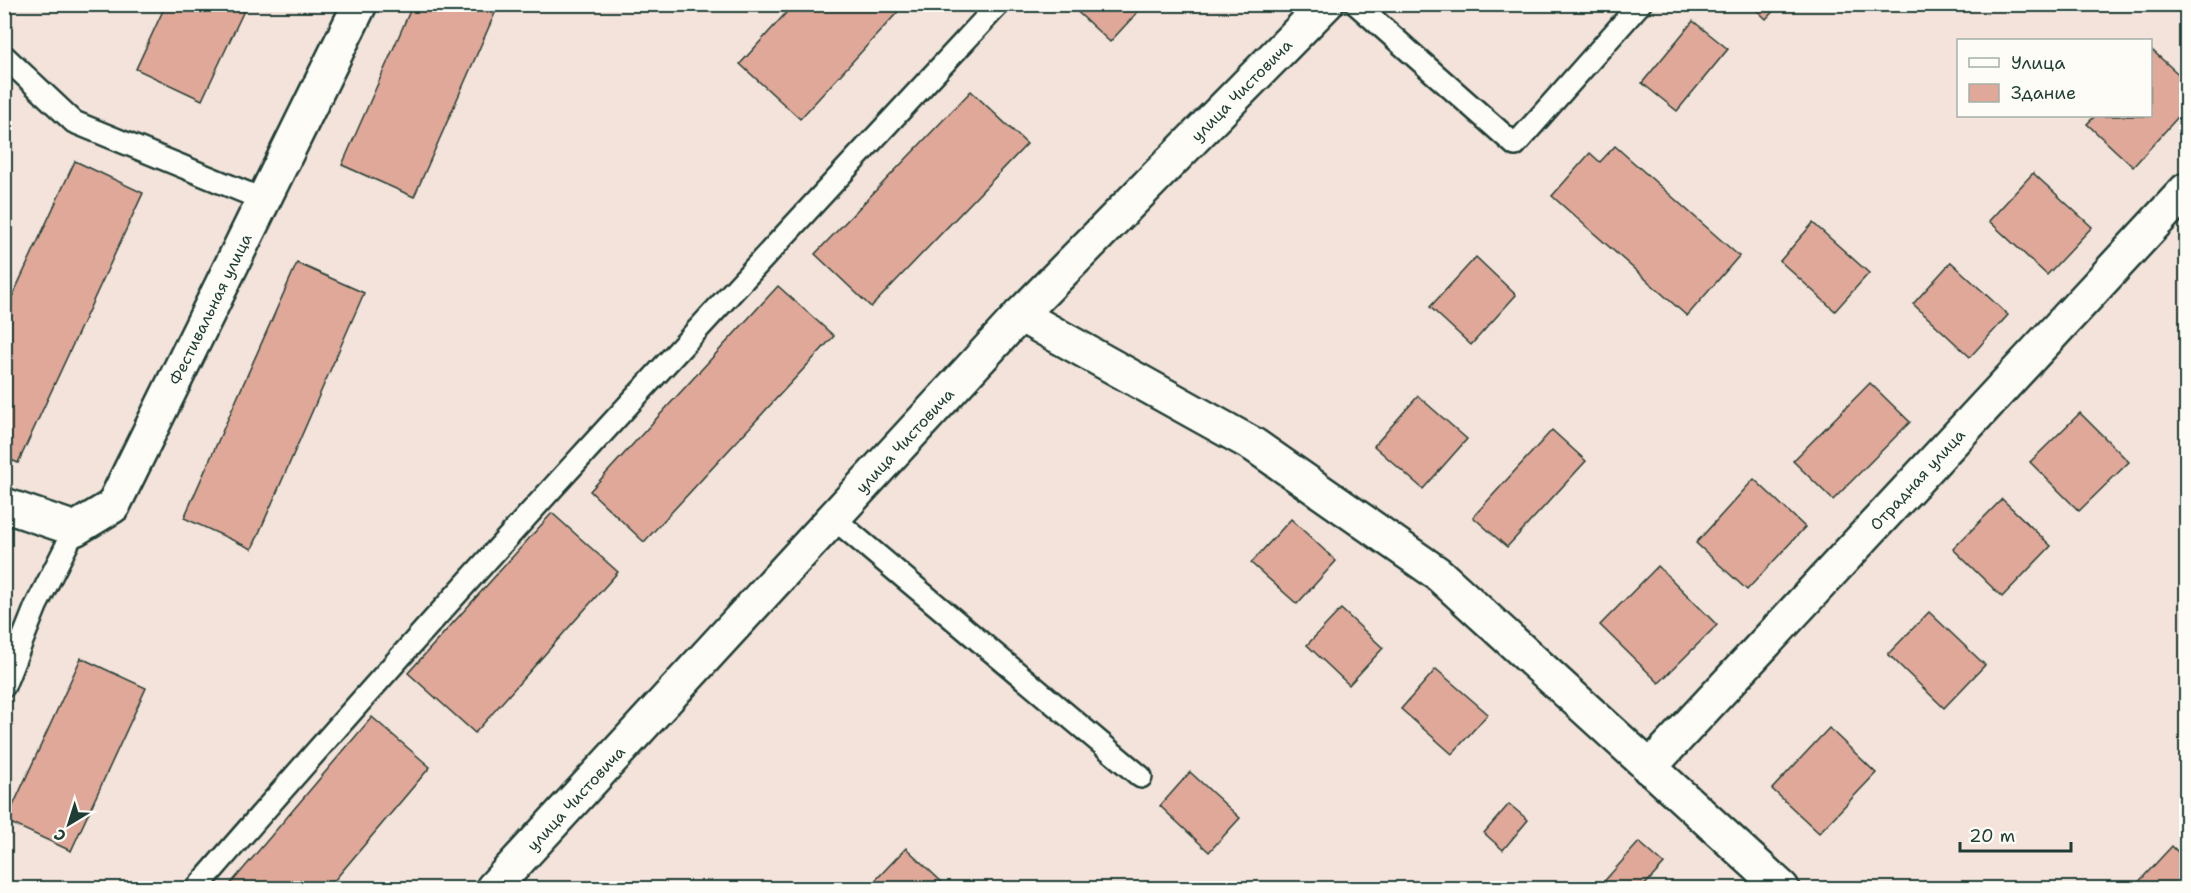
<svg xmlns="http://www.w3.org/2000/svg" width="2191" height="893" viewBox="0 0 2191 893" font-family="'Shantell Sans',sans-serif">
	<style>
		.building { fill: #e0a898; stroke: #1f3d34; stroke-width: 1.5 }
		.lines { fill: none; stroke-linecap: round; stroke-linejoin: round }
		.service-casing { stroke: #1f3d34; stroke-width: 26 }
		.minor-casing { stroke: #1f3d34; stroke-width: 38 }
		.tertiary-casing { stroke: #1f3d34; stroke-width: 38 }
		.service { stroke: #fdfcf7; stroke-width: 21 }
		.minor { stroke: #fdfcf7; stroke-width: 33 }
		.tertiary { stroke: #fdfcf7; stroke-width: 33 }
		.labels { text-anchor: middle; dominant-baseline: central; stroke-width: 5; stroke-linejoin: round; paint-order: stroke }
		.street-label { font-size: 16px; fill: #1f3d34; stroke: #fdfcf7 }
	</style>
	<rect width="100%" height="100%" fill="#f4e3da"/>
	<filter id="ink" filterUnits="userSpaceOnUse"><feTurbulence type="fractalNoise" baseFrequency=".0167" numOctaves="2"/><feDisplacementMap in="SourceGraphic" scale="12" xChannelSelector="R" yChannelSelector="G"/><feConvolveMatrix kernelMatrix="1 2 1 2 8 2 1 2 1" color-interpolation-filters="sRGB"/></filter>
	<g filter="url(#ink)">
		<g class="building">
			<polygon points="166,4 247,4 202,100 136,69"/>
			<polygon points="413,4 499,4 414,197 342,165"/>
			<polygon points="794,4 905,4 800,119 740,64"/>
			<polygon points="1069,4 1145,4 1110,42"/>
			<polygon points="1750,4 1780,4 1766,19"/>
			<polygon points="1693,21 1728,49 1677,111 1642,83"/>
			<polygon points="2153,51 2186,81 2186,108 2133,167 2087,124 2095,116 2150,116 2150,54"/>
			<polygon points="971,91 1027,144 871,307 815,254"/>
			<polygon points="1615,146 1739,256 1687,316 1552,196 1590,153 1600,162"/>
			<polygon points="75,161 143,193 18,463 4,457 4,314"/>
			<polygon points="2033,173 2092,227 2047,275 1989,221"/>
			<polygon points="1813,223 1869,273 1835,311 1780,261"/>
			<polygon points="1476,257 1516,295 1471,345 1430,307"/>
			<polygon points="1951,262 2008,315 1970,357 1913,304"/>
			<polygon points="297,263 364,293 252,549 184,518"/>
			<polygon points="778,286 834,336 644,542 590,491"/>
			<polygon points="1870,383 1910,422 1833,500 1793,461"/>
			<polygon points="1418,396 1467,439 1423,489 1374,446"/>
			<polygon points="2080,413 2129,462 2079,511 2030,462"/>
			<polygon points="1552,430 1586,461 1507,547 1473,517"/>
			<polygon points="1754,479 1805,527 1747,590 1696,543"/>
			<polygon points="2002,499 2051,546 2002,597 1953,549"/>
			<polygon points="552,513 618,572 475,733 408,673"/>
			<polygon points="1291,519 1336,561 1297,604 1251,563"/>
			<polygon points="1658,566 1717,625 1659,683 1600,625"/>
			<polygon points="1341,609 1383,648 1349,685 1307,645"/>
			<polygon points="1929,612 1985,665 1944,708 1888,654"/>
			<polygon points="81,658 146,688 71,851 6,821"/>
			<polygon points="1436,669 1488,714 1452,754 1401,709"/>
			<polygon points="372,717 430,767 328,888 227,888"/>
			<polygon points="1829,728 1876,773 1819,833 1772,789"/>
			<polygon points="1190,772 1240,818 1209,852 1160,806"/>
			<polygon points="1509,804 1528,820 1503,850 1484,833"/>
			<polygon points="1639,842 1664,864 1642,888 1603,888 1600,886"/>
			<polygon points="2172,846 2186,860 2186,888 2133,888"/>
			<polygon points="906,848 948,888 868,888"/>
		</g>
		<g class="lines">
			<defs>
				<g id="service">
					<polyline points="1356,4 1515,145 1640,4"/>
					<polyline points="4,56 74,122 264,200"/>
					<polyline points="832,517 1141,777"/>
					<polyline points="4,686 36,606 75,529"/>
					<path d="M197,888c260,-301 531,-592 802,-884"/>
				</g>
				<g id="minor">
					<polyline points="1020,315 1254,445 1437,573 1782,888"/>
					<path id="s1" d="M4,505l71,24 38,-23 247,-502"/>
					<path id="s2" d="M1649,768l537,-578"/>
				</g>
				<g id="tertiary">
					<path id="s3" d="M493,888l527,-573 306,-311"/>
				</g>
			</defs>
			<use href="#service" class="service-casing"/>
			<use href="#minor" class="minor-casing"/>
			<use href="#tertiary" class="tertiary-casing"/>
			<use href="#service" class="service"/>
			<use href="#minor" class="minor"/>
			<use href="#tertiary" class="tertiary"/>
		</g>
	</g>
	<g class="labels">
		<g class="street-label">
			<text stroke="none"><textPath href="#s3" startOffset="1094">улица Чистовича</textPath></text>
			<text stroke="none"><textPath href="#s1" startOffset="339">Фестивальная улица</textPath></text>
			<text stroke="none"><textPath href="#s3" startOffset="608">улица Чистовича</textPath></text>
			<text stroke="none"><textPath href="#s2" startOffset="394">Отрадная улица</textPath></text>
			<text stroke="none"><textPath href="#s3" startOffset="122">улица Чистовича</textPath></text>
		</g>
	</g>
	<rect width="2191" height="893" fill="none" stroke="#fdfcf7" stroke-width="24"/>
	<rect x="12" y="12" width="2167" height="869" fill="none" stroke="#1f3d34" stroke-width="2" filter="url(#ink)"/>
	<rect x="1957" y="39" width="195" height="78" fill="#fdfcf7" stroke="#a4b0a9" stroke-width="1.5"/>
	<rect x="1969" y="58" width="30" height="9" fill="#fdfcf7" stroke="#a4b0a9" stroke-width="1.5"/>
	<text x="2011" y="69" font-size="18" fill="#1f3d34">Улица</text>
	<rect x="1969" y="84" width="30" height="18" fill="#e0a898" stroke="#a4b0a9" stroke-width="1.5"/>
	<text x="2011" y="99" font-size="18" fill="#1f3d34">Здание</text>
	<g transform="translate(69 824) rotate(218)" stroke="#fdfcf7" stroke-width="4.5" paint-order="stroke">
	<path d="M0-4.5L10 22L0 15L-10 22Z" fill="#1f3d34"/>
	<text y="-9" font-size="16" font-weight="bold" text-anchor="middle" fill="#1f3d34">С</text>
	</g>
	<path d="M1960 842v9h111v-9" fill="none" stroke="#1f3d34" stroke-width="3"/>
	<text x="1969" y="842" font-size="18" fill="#1f3d34" stroke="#fdfcf7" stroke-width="4.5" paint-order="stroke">20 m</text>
</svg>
